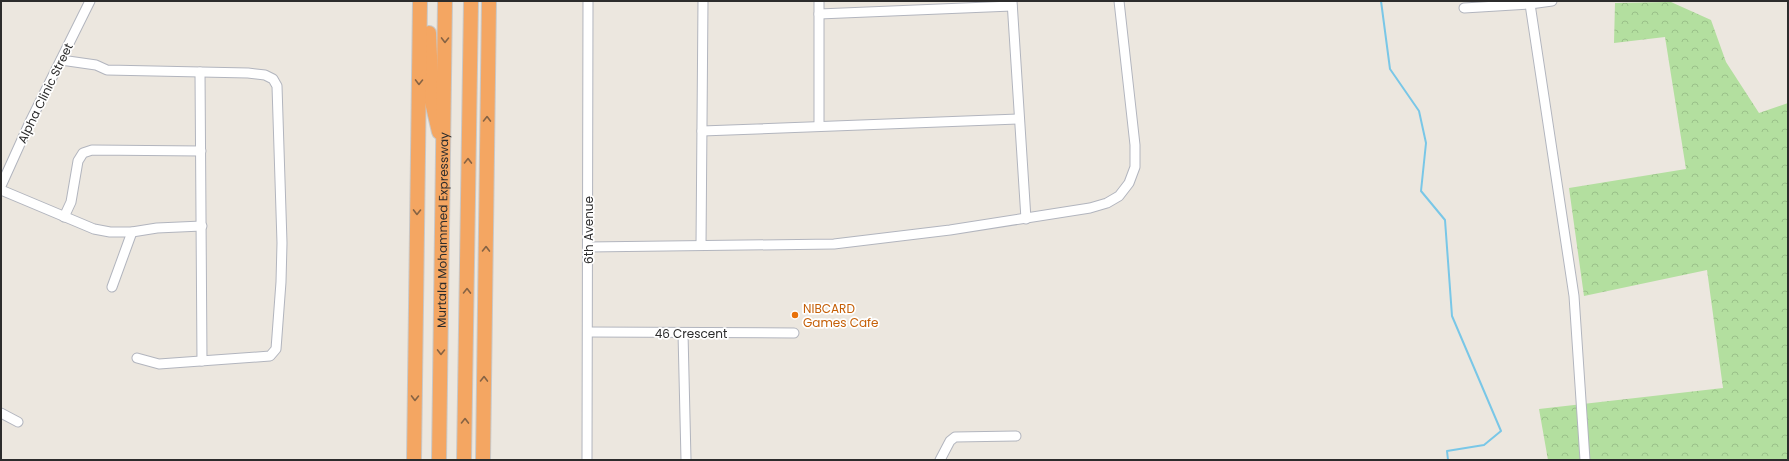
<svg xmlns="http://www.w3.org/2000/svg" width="1789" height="461" viewBox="0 0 1789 461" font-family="Poppins,sans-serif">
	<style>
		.forest { fill: url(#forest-crowns) }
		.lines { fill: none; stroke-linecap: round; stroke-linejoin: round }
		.stream { stroke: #79c7e7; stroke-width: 2 }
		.minor-casing { stroke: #b2b5be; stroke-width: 11 }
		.highway-casing { stroke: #c8c8c8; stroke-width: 16 }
		.minor { stroke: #fff; stroke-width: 9 }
		.highway { stroke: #f4a662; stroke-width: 14 }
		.oneway { stroke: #866344 }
		.food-dot { fill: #e8710a; stroke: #fff; stroke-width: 1.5 }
		.labels { text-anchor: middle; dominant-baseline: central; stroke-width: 3.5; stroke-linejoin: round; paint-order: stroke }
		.street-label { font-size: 12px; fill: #2c2c2c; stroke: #fff }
		.food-label { font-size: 12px; fill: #c56008; stroke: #fff; text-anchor: start }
	</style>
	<defs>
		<pattern id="forest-crowns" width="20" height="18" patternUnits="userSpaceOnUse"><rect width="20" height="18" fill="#b3df9f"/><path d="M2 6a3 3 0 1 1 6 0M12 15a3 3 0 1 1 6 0" fill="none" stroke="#9ac089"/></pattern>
	</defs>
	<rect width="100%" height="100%" fill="#ece7df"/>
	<polygon class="forest" points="1671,2 1711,20 1726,62 1759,113 1788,103 1788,460 1548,460 1539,409 1723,388 1707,270 1584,296 1569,188 1686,169 1665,37 1614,43 1615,3"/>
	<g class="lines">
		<polyline class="stream" points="1381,1 1390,69 1419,111 1426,143 1421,191 1445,220 1452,316 1501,431 1484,445 1447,451 1448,460"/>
		<defs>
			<g id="minor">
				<polyline points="819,1 819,125"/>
				<polyline points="1012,1 1026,219"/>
				<polyline points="1552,1 1530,4 1574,296 1585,460"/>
				<polyline points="1464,8 1530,4"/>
				<polyline points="819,14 1012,6"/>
				<polyline points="61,60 96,65 107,70 248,73 265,75 273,79 277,86 282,243 281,282 276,349 270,356 159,364 137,358"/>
				<polyline points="200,72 202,361"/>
				<polyline points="702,131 1019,119"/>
				<polyline points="1,186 29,124 90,1"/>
				<polyline points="1,190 94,229 110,232 132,232 157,228 202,226"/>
				<polyline points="64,217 71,202 78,161 83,153 92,150 201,151"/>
				<polyline points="701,245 703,1"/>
				<polyline points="588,247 834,244 950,230 1090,208 1107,203 1119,196 1129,183 1135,167 1135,145 1119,1"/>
				<polyline points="112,287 132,232"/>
				<polyline points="588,332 794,333"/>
				<polyline points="683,333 686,460"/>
				<polyline points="1,413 18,422"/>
				<polyline points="587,460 588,1"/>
				<polyline points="940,460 950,441 955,437 1016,436"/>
			</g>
			<g id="highway">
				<polyline points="429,33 432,102 439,132"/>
				<polyline points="414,460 420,1"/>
				<path id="s1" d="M439,460l6,-459"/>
				<polyline points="464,460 471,1"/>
				<polyline points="483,460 489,1"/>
			</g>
		</defs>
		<use href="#minor" class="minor-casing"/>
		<use href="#highway" class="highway-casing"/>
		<use href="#minor" class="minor"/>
		<use href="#highway" class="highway"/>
	</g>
	<defs><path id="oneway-chevron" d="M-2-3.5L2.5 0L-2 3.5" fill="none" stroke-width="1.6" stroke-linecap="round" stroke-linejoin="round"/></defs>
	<g class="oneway">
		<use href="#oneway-chevron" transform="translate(445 40) rotate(91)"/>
		<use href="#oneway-chevron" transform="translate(419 82) rotate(91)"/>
		<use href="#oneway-chevron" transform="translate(487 119) rotate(-89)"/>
		<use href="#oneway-chevron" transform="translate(468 161) rotate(-89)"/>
		<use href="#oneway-chevron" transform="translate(417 212) rotate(91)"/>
		<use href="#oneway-chevron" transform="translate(486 249) rotate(-89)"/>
		<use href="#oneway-chevron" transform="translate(467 291) rotate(-89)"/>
		<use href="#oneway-chevron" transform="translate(441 352) rotate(91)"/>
		<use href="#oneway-chevron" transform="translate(484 379) rotate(-89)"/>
		<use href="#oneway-chevron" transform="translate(415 398) rotate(91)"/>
		<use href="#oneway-chevron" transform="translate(465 421) rotate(-89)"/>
	</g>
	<circle class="food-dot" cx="795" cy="315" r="4"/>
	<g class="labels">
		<g class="street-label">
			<text transform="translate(45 93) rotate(-64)">Alpha Clinic Street</text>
			<text transform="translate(588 230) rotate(-90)">6th Avenue</text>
			<text stroke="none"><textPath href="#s1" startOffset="230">Murtala Mohammed Expressway</textPath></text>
			<text x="691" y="333">46 Crescent</text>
		</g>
		<g class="food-label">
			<text x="803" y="308">NIBCARD<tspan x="803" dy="14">Games Cafe</tspan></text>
		</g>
	</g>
	<rect width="1789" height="461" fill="none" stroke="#2c2c2c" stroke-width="4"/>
</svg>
